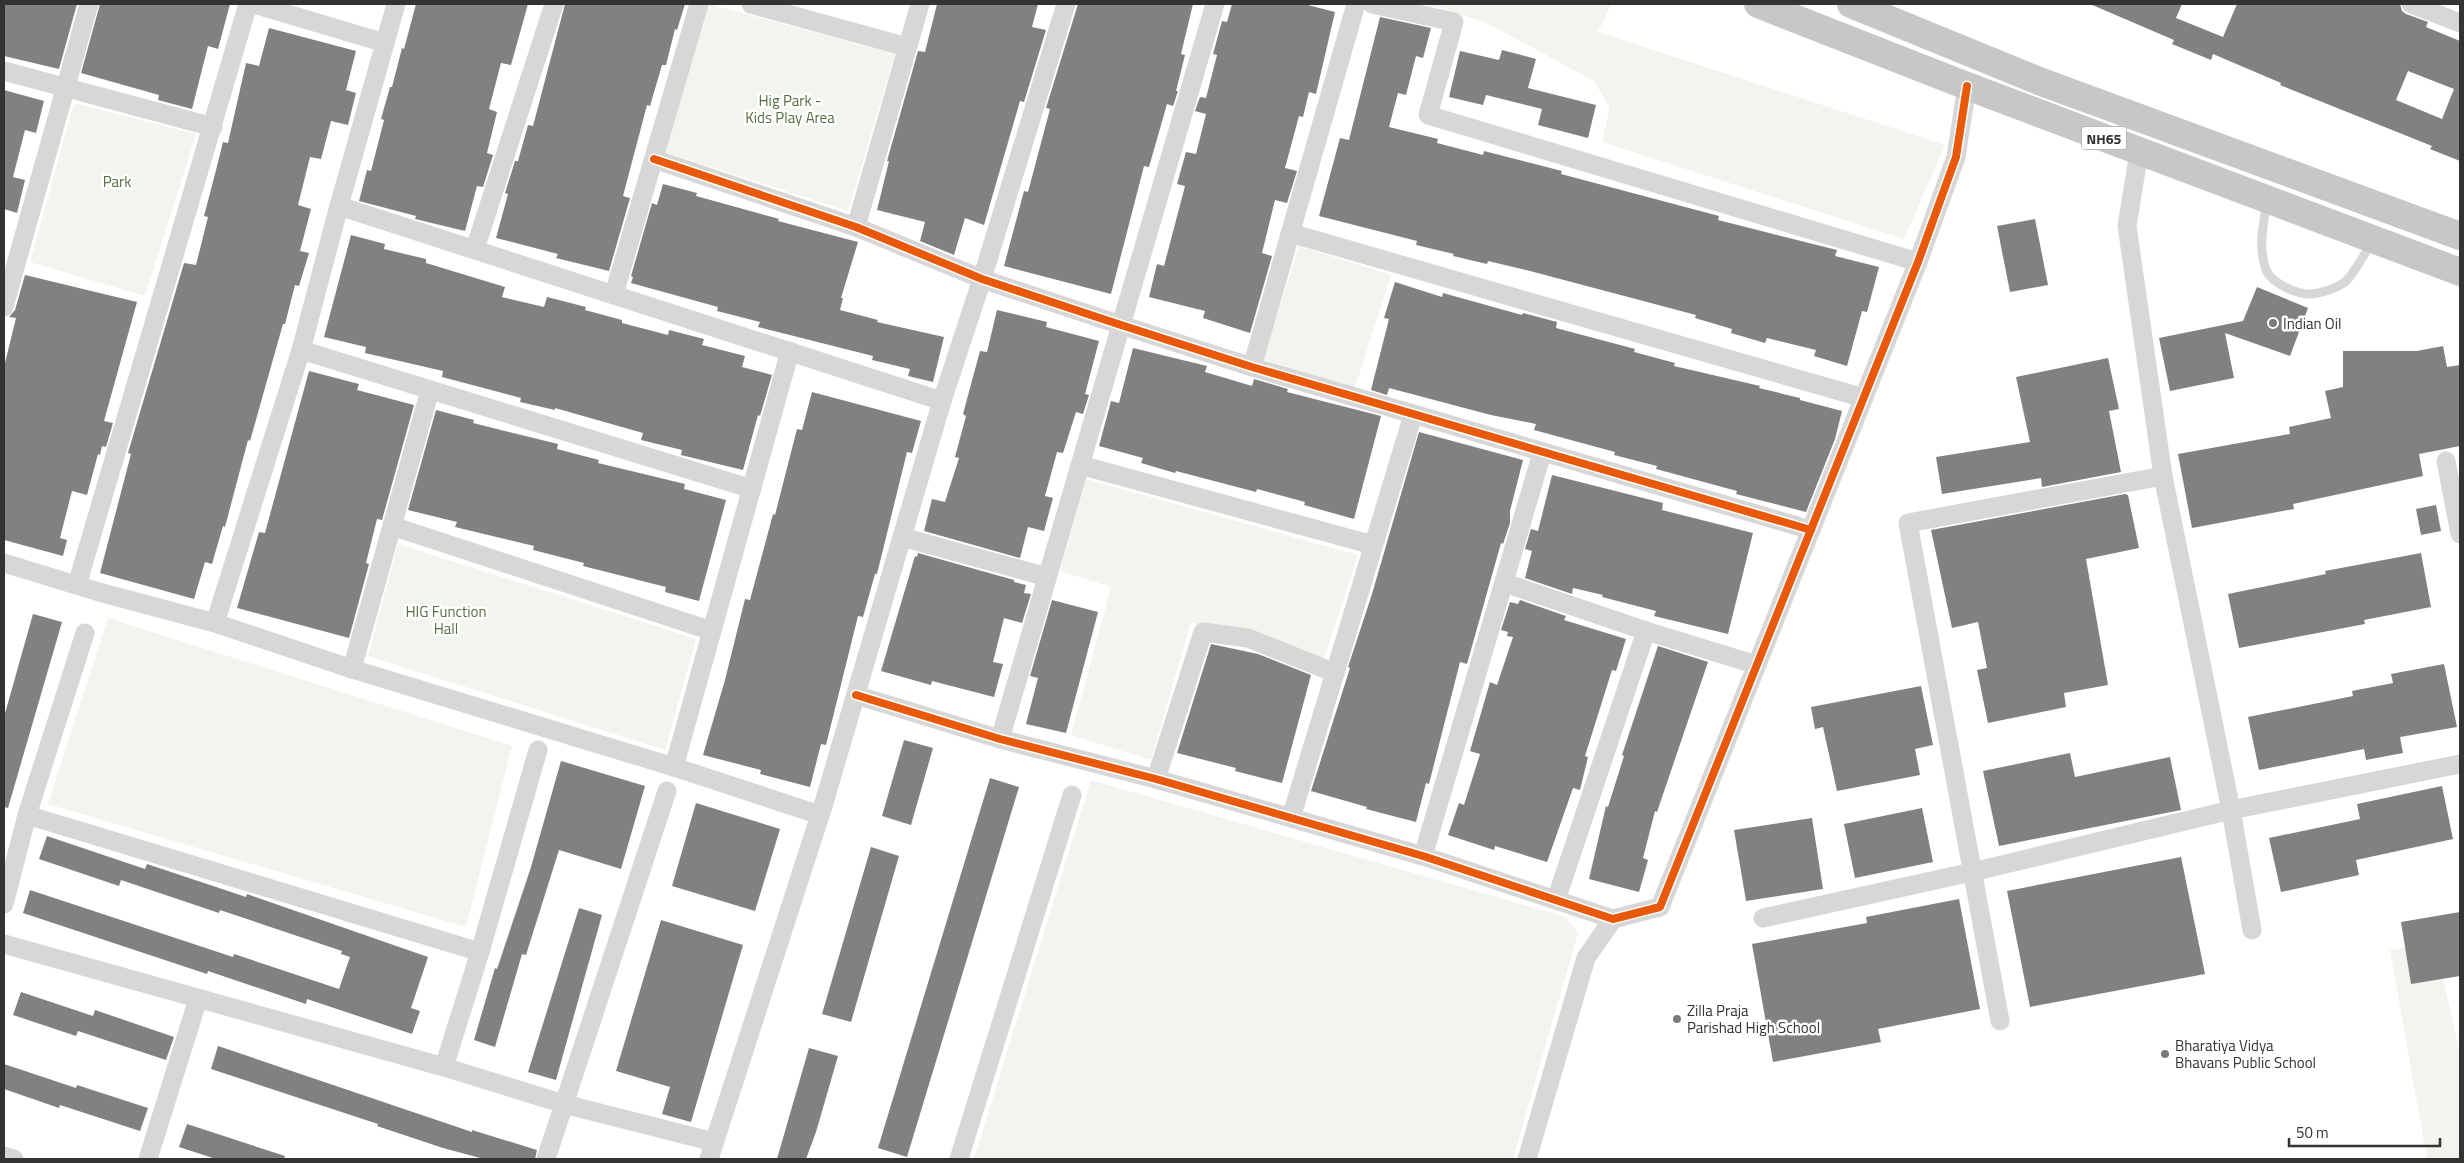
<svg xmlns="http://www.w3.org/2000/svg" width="2464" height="1163" viewBox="0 0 2464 1163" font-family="'Titillium Web',sans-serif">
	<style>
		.green { fill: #f1f5ed }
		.building { fill: #818181; fill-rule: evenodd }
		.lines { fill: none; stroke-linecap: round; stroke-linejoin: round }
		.service { stroke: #d7d7d7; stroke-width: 9 }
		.minor { stroke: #d7d7d7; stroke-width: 19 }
		.trunk { stroke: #c7c7c7; stroke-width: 28 }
		.cycleway-casing { stroke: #fff; stroke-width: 11 }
		.cycleway { stroke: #e8590c; stroke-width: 8 }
		.poi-dot { fill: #7a7a7a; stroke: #fff; stroke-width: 2 }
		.labels { text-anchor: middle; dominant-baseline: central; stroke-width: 5; stroke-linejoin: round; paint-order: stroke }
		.shield { fill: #fff; stroke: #707070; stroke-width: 1 }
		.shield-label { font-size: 14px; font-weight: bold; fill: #333 }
		.park-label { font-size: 15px; fill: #56703f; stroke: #fff }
		.poi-label { font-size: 15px; fill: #333; stroke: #fff; text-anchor: start }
	</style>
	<rect width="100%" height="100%" fill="#fff"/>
	<g class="green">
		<polygon points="709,4 895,54 848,211 665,152"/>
		<polygon points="1425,4 1611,4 1598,32 1945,145 1904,239 1602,142 1610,108 1594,81 1485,22"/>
		<polygon points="74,103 196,134 145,296 30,262"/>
		<polygon points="1299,246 1391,275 1355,388 1263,359"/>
		<polygon points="1086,479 1358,555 1323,662 1191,622 1151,760 1071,735 1111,587 1060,571"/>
		<polygon points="398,544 696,639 665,750 368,656"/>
		<polygon points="108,618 512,746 466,927 48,804"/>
		<polygon points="1091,780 1566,917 1578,933 1513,1159 974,1159"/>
		<polygon points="2435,943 2460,1053 2460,1159 2427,1159 2390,950"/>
	</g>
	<g class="building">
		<polygon points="4,4 77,4 59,69 4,56"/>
		<polygon points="100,4 230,4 218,49 208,46 192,109 158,100 159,95 81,73"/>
		<polygon points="416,4 528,4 511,65 501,63 489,109 497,112 487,153 493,155 483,187 477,186 465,231 415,219 416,216 359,201 367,170 371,171 384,120 381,119 390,87 392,87 402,48 404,49"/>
		<polygon points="565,4 685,4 677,30 675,29 666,65 662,65 650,106 647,105 623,196 630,198 609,271 556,258 558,254 496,238 508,194 505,193 515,161 518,161 528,125 533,126"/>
		<polygon points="937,4 1038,4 1032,27 1046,30 1024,102 1020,101 984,225 965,218 954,255 920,241 925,222 877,210 889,161 887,161 918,51 925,52"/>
		<polygon points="1078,4 1193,4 1181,54 1185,55 1176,91 1178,91 1173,106 1167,104 1149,167 1144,166 1111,294 1004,266 1024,191 1028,192 1050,109 1046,108"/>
		<polygon points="1232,4 1304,4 1335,12 1316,94 1309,92 1303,117 1299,116 1285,168 1297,171 1287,203 1275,200 1262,253 1272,256 1250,333 1203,318 1205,311 1149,297 1157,264 1164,266 1185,186 1177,184 1186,152 1196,154 1206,114 1195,111 1200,97 1206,98 1217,55 1213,54 1222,21 1227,22"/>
		<path d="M2090,4h92l-6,14 47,19 14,-33h163l2,7 4,3 22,8 -2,5 34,14v120l-30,-12 2,-3 -152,-61 1,-2 -68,-29 -2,6 -39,-16 2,-4zM2408,71l46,18 -12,30 -46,-19z"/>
		<polygon points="1380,17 1431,28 1423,58 1416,56 1406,95 1398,93 1389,127 1438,139 1437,143 1483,155 1484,151 1562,171 1561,174 1719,216 1718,220 1837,250 1835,256 1879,267 1867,312 1862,311 1847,366 1814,356 1816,350 1767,338 1765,343 1731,333 1732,329 1695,318 1696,315 1530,271 1488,261 1487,264 1453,256 1454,254 1416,245 1417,241 1319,216 1340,138 1349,140"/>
		<polygon points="269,28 356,51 346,90 356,93 348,125 331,121 321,159 310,157 298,205 311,209 300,251 309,253 299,286 295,285 285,324 283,324 250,441 248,440 225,527 223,526 212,564 205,562 194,599 100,573 131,454 128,453 184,263 196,265 208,217 204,216 215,174 223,142 228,143 246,63 259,66"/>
		<polygon points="1502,50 1536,59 1528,88 1596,105 1588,138 1538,125 1542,109 1486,95 1483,105 1449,97 1460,51 1499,60"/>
		<polygon points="4,90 44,101 36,133 25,130 13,177 25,180 17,213 4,209"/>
		<polygon points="663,184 697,193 696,196 779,219 778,221 858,242 841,298 843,298 840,310 878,320 877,322 944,337 933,382 908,376 910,369 872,360 873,356 758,327 760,322 717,311 718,307 631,283 633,277 631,276 652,203 657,205"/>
		<polygon points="2035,219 2048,285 2010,292 1997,226"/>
		<polygon points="351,235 385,244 384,249 426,259 426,263 505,287 502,297 544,307 547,297 586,307 585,310 622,320 622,323 668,335 669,330 704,339 702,345 745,356 742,367 772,375 760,416 758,415 743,470 681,455 682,450 641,440 643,433 555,408 555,410 520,402 521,398 442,377 443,371 365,353 366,347 324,337"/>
		<polygon points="25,275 137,302 104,421 113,423 106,447 102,446 100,455 98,454 87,495 72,491 60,538 67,540 63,556 4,540 4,367 16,318 9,317 15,310"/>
		<polygon points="1395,282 1442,297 1443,293 1522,315 1523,313 1557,322 1556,328 1635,349 1634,352 1675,363 1674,366 1760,386 1759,388 1800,398 1800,400 1842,411 1835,439 1806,512 1736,494 1737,491 1656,469 1657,466 1614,455 1615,452 1534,430 1536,424 1491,415 1389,388 1387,395 1371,390 1389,319 1384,318"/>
		<polygon points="2257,287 2308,308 2290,356 2225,333 2234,378 2170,391 2159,338 2243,321"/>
		<polygon points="997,310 1047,322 1046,327 1099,341 1085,394 1089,395 1083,414 1076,412 1063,453 1057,452 1045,496 1053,498 1044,531 1028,527 1020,558 924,531 932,499 945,502 959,458 955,457 966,416 963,414 980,351 987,352"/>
		<polygon points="2443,346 2447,367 2460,365 2460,446 2419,454 2423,476 2293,504 2294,509 2192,528 2178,454 2290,434 2289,427 2331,418 2325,391 2343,387 2343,351 2417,351"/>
		<polygon points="1133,348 1207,366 1205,372 1252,386 1254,379 1288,389 1287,392 1381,416 1354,519 1304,505 1305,502 1257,489 1256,492 1176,471 1175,473 1141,463 1143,458 1099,446 1111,401 1119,403"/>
		<polygon points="2108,358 2119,409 2109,411 2121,472 2042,487 2041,478 1942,494 1936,457 2030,442 2016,377"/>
		<polygon points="309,371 359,384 357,390 414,405 382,520 377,519 366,563 369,564 349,638 237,608 259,532 265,533"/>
		<polygon points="812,392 921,421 912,453 907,452 877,574 875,574 863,617 858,616 826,745 821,744 810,787 760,774 761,770 703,755 725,680 745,599 750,600 773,514 775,515 797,429 802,430"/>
		<polygon points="436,410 474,420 473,423 558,444 557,449 599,460 598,463 685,484 684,489 726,500 699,601 665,592 666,587 583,566 584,563 533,550 534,546 455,527 457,522 408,510"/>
		<polygon points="1419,432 1523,460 1510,511 1510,523 1503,544 1501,543 1467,664 1460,662 1429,784 1426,783 1416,822 1366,809 1367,807 1311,791 1350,668 1348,667 1372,594"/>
		<polygon points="1552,475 1663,503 1662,510 1753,533 1728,634 1654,616 1656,611 1602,597 1603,595 1573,588 1572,594 1525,578 1532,551 1525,549 1531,529 1538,531"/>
		<polygon points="2125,494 2128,495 2139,548 2086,559 2108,685 2064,693 2066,707 1988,723 1977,670 1987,668 1978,622 1952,628 1931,530"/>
		<polygon points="2436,505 2441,531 2421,535 2416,509"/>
		<polygon points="918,553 1014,580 1014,582 1026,585 1024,593 1031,594 1022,623 1004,618 993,662 1003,664 994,697 932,681 931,685 881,671 915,556 917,557"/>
		<polygon points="2421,553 2431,607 2364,620 2365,624 2239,648 2228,594 2326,574 2325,571"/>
		<polygon points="1052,600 1098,612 1066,733 1026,724 1038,678 1030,676"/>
		<polygon points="1520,600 1566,616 1564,620 1626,639 1616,671 1612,670 1585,756 1588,757 1580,790 1573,788 1547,862 1495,846 1494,850 1448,835 1459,803 1464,805 1480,754 1470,751 1490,682 1497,685 1513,637 1507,636 1508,632 1501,630 1510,602 1518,604"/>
		<polygon points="33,614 62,622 8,808 4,807 4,717"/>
		<polygon points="1211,644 1258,654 1311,675 1282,783 1235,771 1236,768 1177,753"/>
		<polygon points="1658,646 1708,662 1657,812 1655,811 1643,858 1648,860 1639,892 1589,879 1606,806 1608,807 1624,756 1622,755"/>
		<polygon points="2444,664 2457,727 2400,737 2403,753 2366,760 2364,749 2259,770 2248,717 2353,696 2352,691 2393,683 2391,674"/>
		<polygon points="1921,686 1933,745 1915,749 1920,775 1837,791 1823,727 1815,729 1811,707"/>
		<polygon points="904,740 933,748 911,825 882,816"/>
		<polygon points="2070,753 2075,777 2170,757 2181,810 1999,846 1983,771"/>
		<polygon points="561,761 645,786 621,869 559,850 526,955 522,954 495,1047 474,1040 495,968 497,969 531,867"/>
		<polygon points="990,778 1019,787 907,1157 878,1148"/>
		<polygon points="2442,786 2453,839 2356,860 2359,875 2281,892 2269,838 2360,819 2357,804"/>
		<polygon points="696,803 780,829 755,911 672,886"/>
		<polygon points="1922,808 1933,862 1855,878 1844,824"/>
		<polygon points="1812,818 1823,889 1746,901 1734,830"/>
		<polygon points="47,836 145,869 147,864 246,897 247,894 428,957 411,1008 420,1011 412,1034 307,999 306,1004 208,971 207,974 23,913 30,890 233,957 234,954 339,989 350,957 341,954 342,951 220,910 219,913 121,880 119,886 39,859"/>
		<polygon points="871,847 899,856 851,1022 822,1014"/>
		<polygon points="2181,857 2205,974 2030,1007 2007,891"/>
		<polygon points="1959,899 1980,1009 1878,1029 1881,1042 1773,1062 1752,944 1867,923 1866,917"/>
		<polygon points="579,908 602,915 556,1080 528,1072"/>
		<polygon points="2460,912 2460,976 2411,984 2401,922"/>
		<polygon points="661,920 743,945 691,1122 662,1114 670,1087 616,1071"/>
		<polygon points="21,992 93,1016 95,1010 174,1037 166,1060 78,1031 76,1036 13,1015"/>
		<polygon points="218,1046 472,1132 472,1130 537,1150 535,1159 484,1159 443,1148 377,1126 378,1124 211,1069"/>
		<polygon points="809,1048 838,1056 816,1132 806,1159 777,1159"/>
		<polygon points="4,1064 76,1088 77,1085 148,1108 140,1131 60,1105 59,1108 4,1089"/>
		<polygon points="187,1124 285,1156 284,1159 216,1159 179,1147"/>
	</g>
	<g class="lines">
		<path class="service" d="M2267,202c-4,23 -9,46 -1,68 5,13 32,25 46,24 9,-1 29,-7 35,-14 10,-11 17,-26 25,-38"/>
		<g class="minor">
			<polyline points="254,4 385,43"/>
			<polyline points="751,4 907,47"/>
			<polyline points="1372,4 1454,22 1428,115 1918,262"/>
			<polyline points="2411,4 2460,23"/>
			<polyline points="4,71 213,127"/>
			<polyline points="2139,152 2127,226 2163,476 2231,810 2252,930"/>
			<polyline points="654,159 856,227 982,279 1121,325 1252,367 1811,530"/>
			<polyline points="339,206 942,401"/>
			<polyline points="856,227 920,4"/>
			<polyline points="1290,233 1864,398"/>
			<polyline points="475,249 554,4"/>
			<polyline points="614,294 699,4"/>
			<polyline points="4,307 89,4"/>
			<polyline points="301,350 752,489"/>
			<polyline points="1252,367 1356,4"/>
			<polyline points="2446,461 2460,534"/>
			<polyline points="1080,465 1373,545"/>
			<polyline points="392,526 712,631"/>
			<polyline points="902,537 1047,577"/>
			<polyline points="4,563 99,592 215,623 352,669 674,767 820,815"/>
			<polyline points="1505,583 1646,631 1757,665"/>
			<polyline points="77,585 248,4"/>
			<polyline points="215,623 301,350 339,206 396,4"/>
			<polyline points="352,669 430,390"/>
			<polyline points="856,695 1000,739 1156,779 1423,856 1613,919 1660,907 1918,262 1956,157 1967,86"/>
			<polyline points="1000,739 1215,4"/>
			<polyline points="674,767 790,351"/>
			<polyline points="1156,779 1203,632 1248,638 1335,673"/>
			<polyline points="27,815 480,952"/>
			<polyline points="1291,818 1413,415"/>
			<polyline points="1423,856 1542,453"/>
			<polyline points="1556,900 1646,631"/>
			<polyline points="4,904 27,815 85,633"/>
			<polyline points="1763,918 1972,872 2231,810 2460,764"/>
			<polyline points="4,944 444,1067 564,1104 714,1142"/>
			<polyline points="2000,1021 1908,523 2163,476"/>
			<polyline points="444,1067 480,952 538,750"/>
			<polyline points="4,1156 14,1159"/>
			<polyline points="148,1159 198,999"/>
			<polyline points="546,1159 667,791"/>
			<polyline points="709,1159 823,806 942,401 982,279 1066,4"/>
			<polyline points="959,1159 1072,795"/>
			<polyline points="1527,1159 1586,958 1613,919"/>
		</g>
		<g class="trunk">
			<polyline points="1758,4 1967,86 2460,272"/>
			<polyline points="1851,4 2039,81 2460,236"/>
		</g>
		<defs>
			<g id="cycleway">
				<polyline points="654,159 856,227 982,279 1121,325 1252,367 1811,530"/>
				<polyline points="856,695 1000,739 1156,779 1423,856 1613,919 1660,907 1918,262 1956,157 1967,86"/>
			</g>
		</defs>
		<use href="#cycleway" class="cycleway-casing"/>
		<use href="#cycleway" class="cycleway"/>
	</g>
	<g class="poi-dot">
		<circle cx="2273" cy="323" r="5"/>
		<circle cx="1677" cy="1019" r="5"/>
		<circle cx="2165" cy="1054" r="5"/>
	</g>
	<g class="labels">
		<rect class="shield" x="2081.5" y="126.5" width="45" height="23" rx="4"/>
		<g class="shield-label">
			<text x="2104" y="138">NH65</text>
		</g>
		<g class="park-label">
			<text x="790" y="100">Hig Park -<tspan x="790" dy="17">Kids Play Area</tspan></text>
			<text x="117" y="181">Park</text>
			<text x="446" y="611">HIG Function<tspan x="446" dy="17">Hall</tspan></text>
		</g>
		<g class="poi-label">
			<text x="2283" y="323">Indian Oil</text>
			<text x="1687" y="1010">Zilla Praja<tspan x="1687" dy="17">Parishad High School</tspan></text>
			<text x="2175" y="1045">Bharatiya Vidya<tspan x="2175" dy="17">Bhavans Public School</tspan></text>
		</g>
	</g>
	<rect width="2464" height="1163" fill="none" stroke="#333333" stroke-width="10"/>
	<path d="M2289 1138v8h151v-8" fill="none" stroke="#333333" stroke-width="2.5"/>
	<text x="2296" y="1138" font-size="15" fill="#333333" stroke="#ffffff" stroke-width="4" paint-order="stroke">50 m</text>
</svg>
